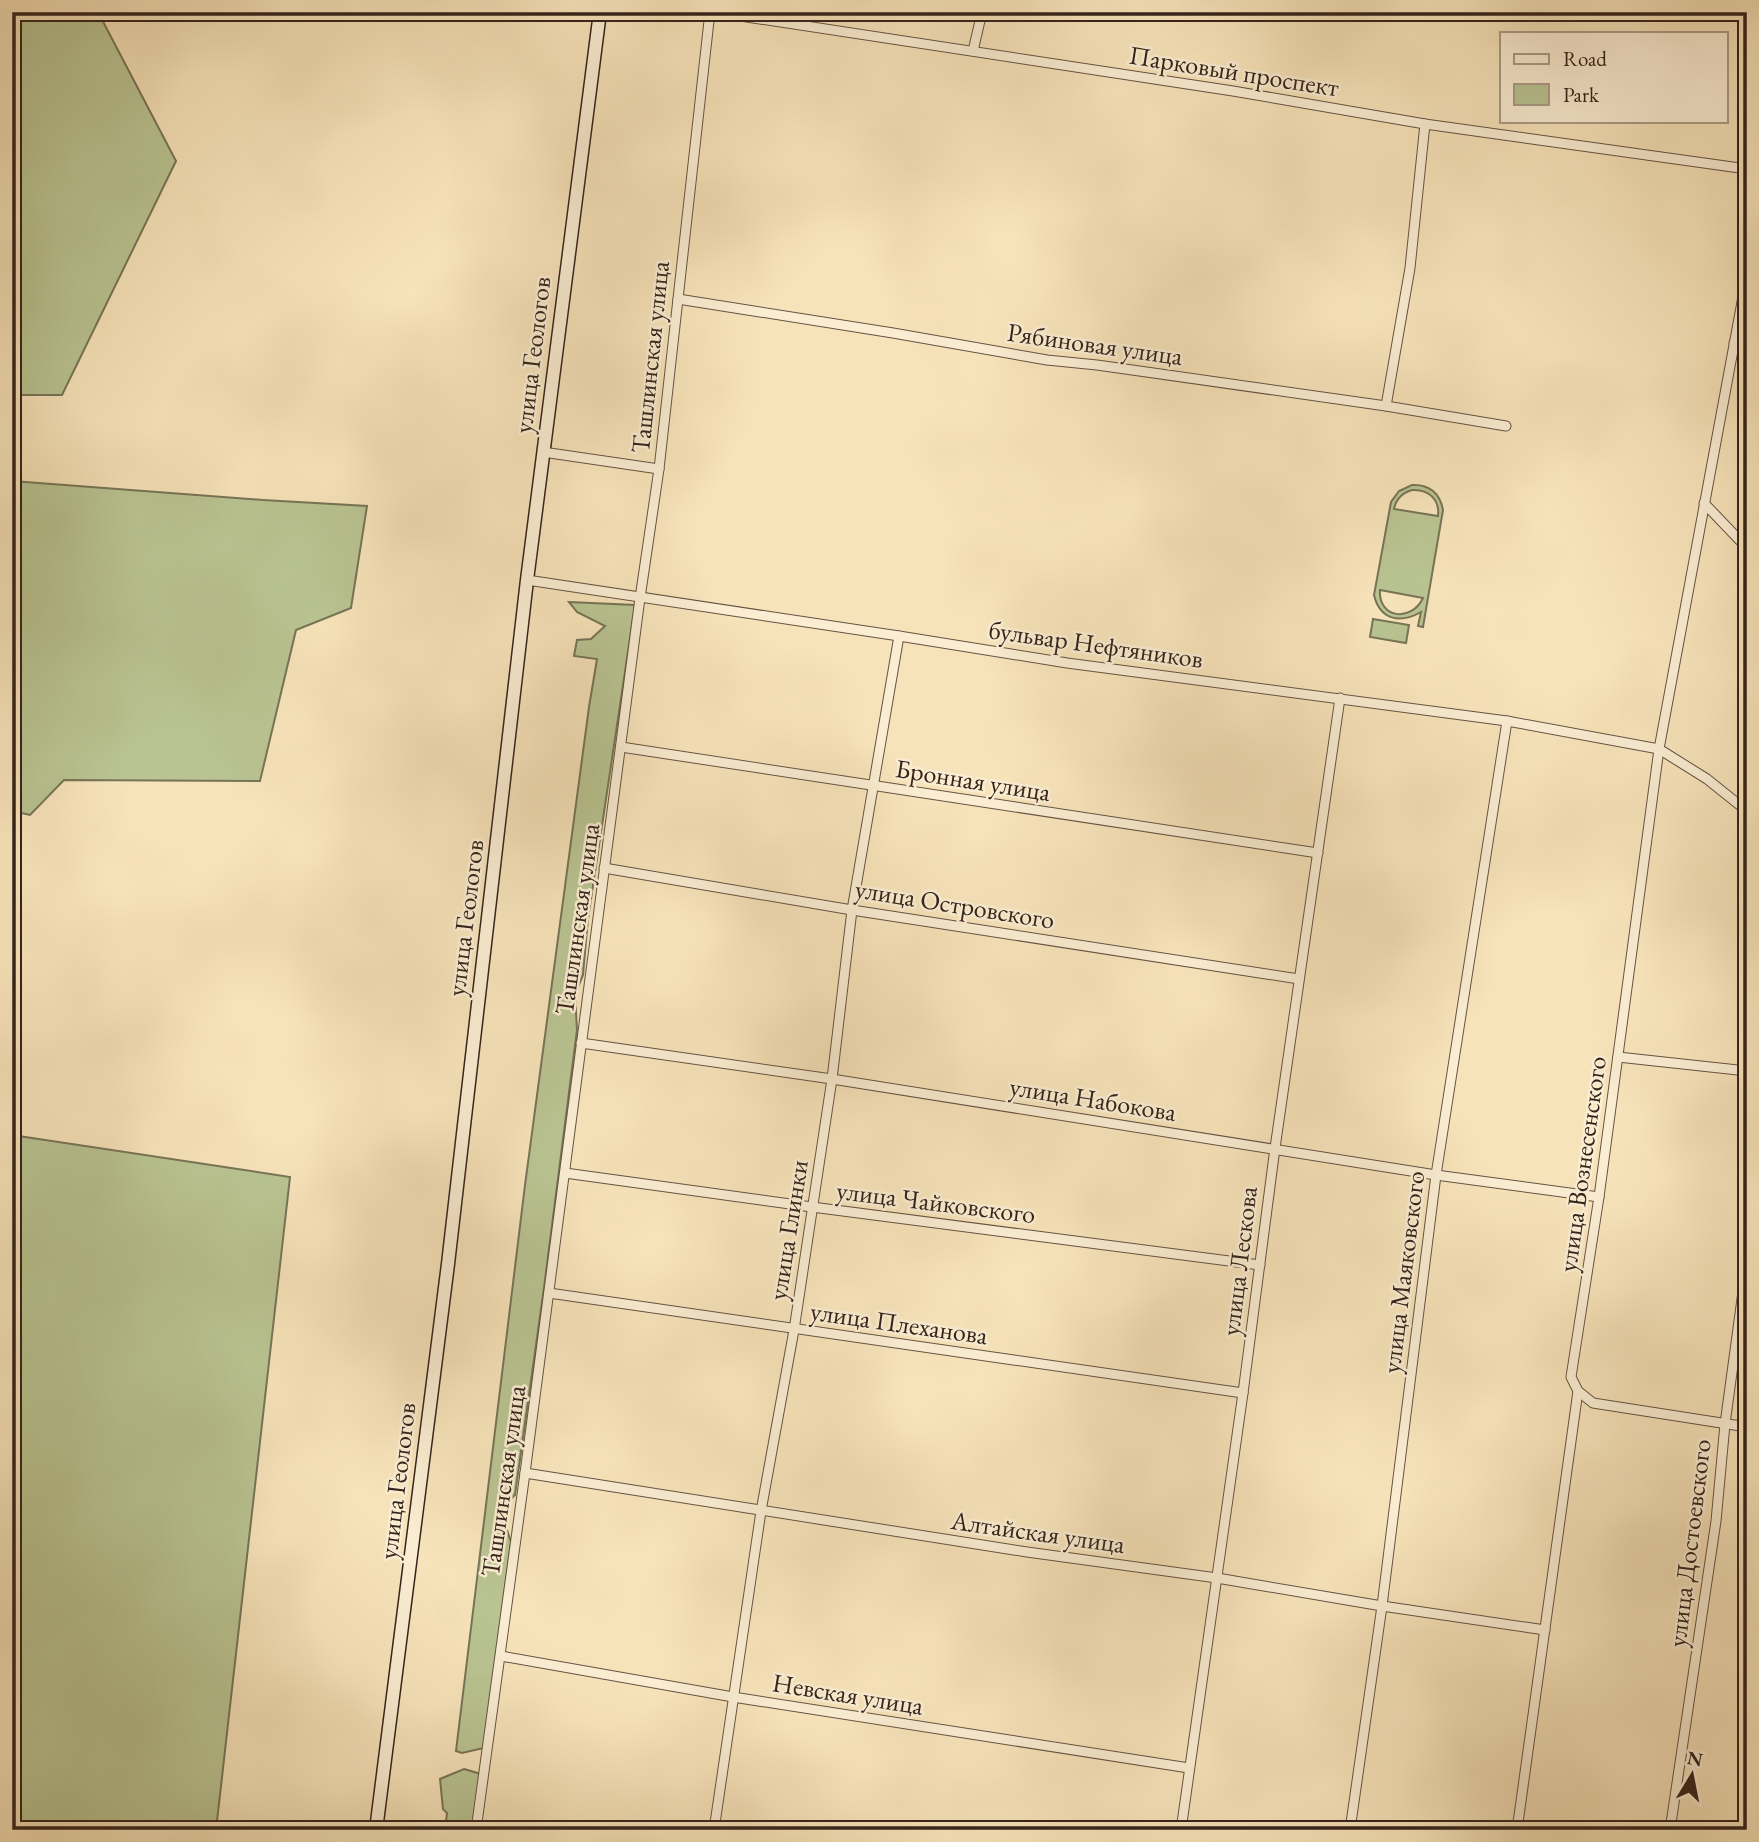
<svg xmlns="http://www.w3.org/2000/svg" width="1759" height="1842" viewBox="0 0 1759 1842" font-family="'EB Garamond',serif">
	<style>
		.green { fill: #b9c492; stroke: #777456; stroke-width: 2; fill-rule: evenodd }
		.lines { fill: none; stroke-linecap: round; stroke-linejoin: round }
		.street-casing { stroke: #665343; stroke-width: 11 }
		.secondary-casing { stroke: #35231b; stroke-width: 15 }
		.street { stroke: #faedd2; stroke-width: 9 }
		.secondary { stroke: #faedd2; stroke-width: 12 }
		.labels { text-anchor: middle; dominant-baseline: central; stroke-width: 5; stroke-linejoin: round; paint-order: stroke }
		.street-label { font-size: 26px; fill: #35231b; stroke: #faedd2 }
	</style>
	<rect width="100%" height="100%" fill="#f7e3ba"/>
	<filter id="stains"><feTurbulence type="fractalNoise" baseFrequency=".00286" numOctaves="4"/><feColorMatrix values="0 0 0 0 .2 0 0 0 0 .09 0 0 0 0 .02 0 0 0 .5 -.17"/></filter>
	<radialGradient id="worn" r=".72"><stop offset=".6" stop-color="#630" stop-opacity="0"/><stop offset="1" stop-color="#630" stop-opacity=".3"/></radialGradient>
	<g class="green">
		<polygon points="12,12 98,12 176,161 62,395 12,395"/>
		<polygon points="12,481 263,500 367,506 351,608 296,630 260,781 64,780 30,815 12,811"/>
		<path d="M1412,485c17,-1 28,8 31,25l-20,117 -5,-1 3,-14c-21,12 -41,8 -47,-17l17,-93 8,-11zM1412,490c17,-1 28,10 26,26l-44,-7c2,-10 8,-16 18,-19zM1380,590l43,8c-12,25 -45,20 -43,-8z"/>
		<polygon points="569,602 635,605 588,919 583,975 575,994 577,1030 544,1288 515,1495 500,1509 511,1542 484,1748 462,1753 456,1751 525,1185 589,707 597,659 574,656 577,640 591,639 605,626 577,612"/>
		<polygon points="1373,619 1409,625 1406,643 1370,637"/>
		<polygon points="12,1135 290,1177 216,1830 12,1830"/>
		<polygon points="464,1769 481,1774 473,1830 445,1830 447,1813 443,1809 440,1779"/>
	</g>
	<g class="lines">
		<defs>
			<g id="street">
				<polyline points="714,12 1233,91 1425,124 1747,169"/>
				<polyline points="973,51 982,12"/>
				<polyline points="678,299 893,333 1047,360 1097,365 1386,406 1506,426"/>
				<polyline points="1734,343 1747,346"/>
				<polyline points="1386,406 1410,268 1425,124"/>
				<polyline points="543,452 659,469"/>
				<polyline points="1704,503 1747,548"/>
				<polyline points="527,580 899,636 1067,663 1507,721 1659,749 1707,779 1747,811"/>
				<polyline points="621,747 1318,853"/>
				<polyline points="604,868 852,910 1299,979"/>
				<polyline points="581,1043 832,1079 1436,1175 1599,1197"/>
				<polyline points="1618,1057 1747,1071"/>
				<polyline points="565,1173 812,1207 1260,1265"/>
				<polyline points="549,1293 1243,1393"/>
				<polyline points="1578,1391 1593,1403 1747,1427"/>
				<polyline points="525,1473 1027,1552 1217,1578 1382,1606 1545,1630"/>
				<polyline points="501,1656 733,1697 1189,1768"/>
				<polyline points="476,1830 525,1473 640,598 659,469 710,12"/>
				<polyline points="714,1830 761,1511 794,1330 832,1079 852,910 899,636"/>
				<polyline points="1181,1830 1243,1393 1275,1148 1340,698"/>
				<polyline points="1350,1830 1382,1606 1436,1175 1507,721"/>
				<polyline points="1517,1830 1578,1391 1571,1377 1599,1197 1659,749 1747,275"/>
				<polyline points="1670,1830 1716,1521 1725,1424 1747,1262"/>
			</g>
			<polyline id="secondary" points="376,1830 448,1264 527,580 600,12"/>
		</defs>
		<use href="#street" class="street-casing"/>
		<use href="#secondary" class="secondary-casing"/>
		<use href="#street" class="street"/>
		<use href="#secondary" class="secondary"/>
	</g>
	<g class="labels">
		<g class="street-label">
			<text transform="translate(1234 71) rotate(9)">Парковый проспект</text>
			<text transform="translate(1095 344) rotate(8)">Рябиновая улица</text>
			<text transform="translate(532 355) rotate(-83)">улица Геологов</text>
			<text transform="translate(650 357) rotate(-84)">Ташлинская улица</text>
			<text transform="translate(1096 644) rotate(8)">бульвар Нефтяников</text>
			<text transform="translate(973 780) rotate(9)">Бронная улица</text>
			<text transform="translate(955 904) rotate(9)">улица Островского</text>
			<text transform="translate(465 918) rotate(-83)">улица Геологов</text>
			<text transform="translate(577 919) rotate(-82)">Ташлинская улица</text>
			<text transform="translate(1093 1099) rotate(9)">улица Набокова</text>
			<text transform="translate(1582 1164) rotate(-82)">улица Вознесенского</text>
			<text transform="translate(936 1202) rotate(7)">улица Чайковского</text>
			<text transform="translate(788 1230) rotate(-81)">улица Глинки</text>
			<text transform="translate(1239 1261) rotate(-83)">улица Лескова</text>
			<text transform="translate(1403 1272) rotate(-83)">улица Маяковского</text>
			<text transform="translate(899 1323) rotate(8)">улица Плеханова</text>
			<text transform="translate(397 1481) rotate(-83)">улица Геологов</text>
			<text transform="translate(503 1481) rotate(-82)">Ташлинская улица</text>
			<text transform="translate(1038 1532) rotate(8)">Алтайская улица</text>
			<text transform="translate(1689 1543) rotate(-83)">улица Достоевского</text>
			<text transform="translate(848 1694) rotate(9)">Невская улица</text>
		</g>
	</g>
	<rect width="1759" height="1842" fill="none" stroke="#f7e3ba" stroke-width="42"/>
	<rect x="14" y="14" width="1731" height="1814" fill="none" stroke="#35231b" stroke-width="3.5"/>
	<rect x="21" y="21" width="1717" height="1800" fill="none" stroke="#35231b" stroke-width="2"/>
	<rect x="1500" y="32" width="228" height="91" fill="#faedd2" stroke="#ab9c89" stroke-width="2"/>
	<rect x="1514" y="54" width="35" height="10" fill="#faedd2" stroke="#ab9c89" stroke-width="2"/>
	<text x="1563" y="66" font-size="21" fill="#35231b">Road</text>
	<rect x="1514" y="84" width="35" height="21" fill="#b9c492" stroke="#ab9c89" stroke-width="2"/>
	<text x="1563" y="102" font-size="21" fill="#35231b">Park</text>
	<g transform="translate(1692 1775) rotate(10)" stroke="#faedd2" stroke-width="5" paint-order="stroke">
	<path d="M0-5L12 26L0 18L-12 26Z" fill="#35231b"/>
	<text y="-10" font-size="19" font-weight="bold" text-anchor="middle" fill="#35231b">N</text>
	</g>
	<rect width="100%" height="100%" filter="url(#stains)"/>
	<rect width="100%" height="100%" fill="url(#worn)"/>
</svg>
